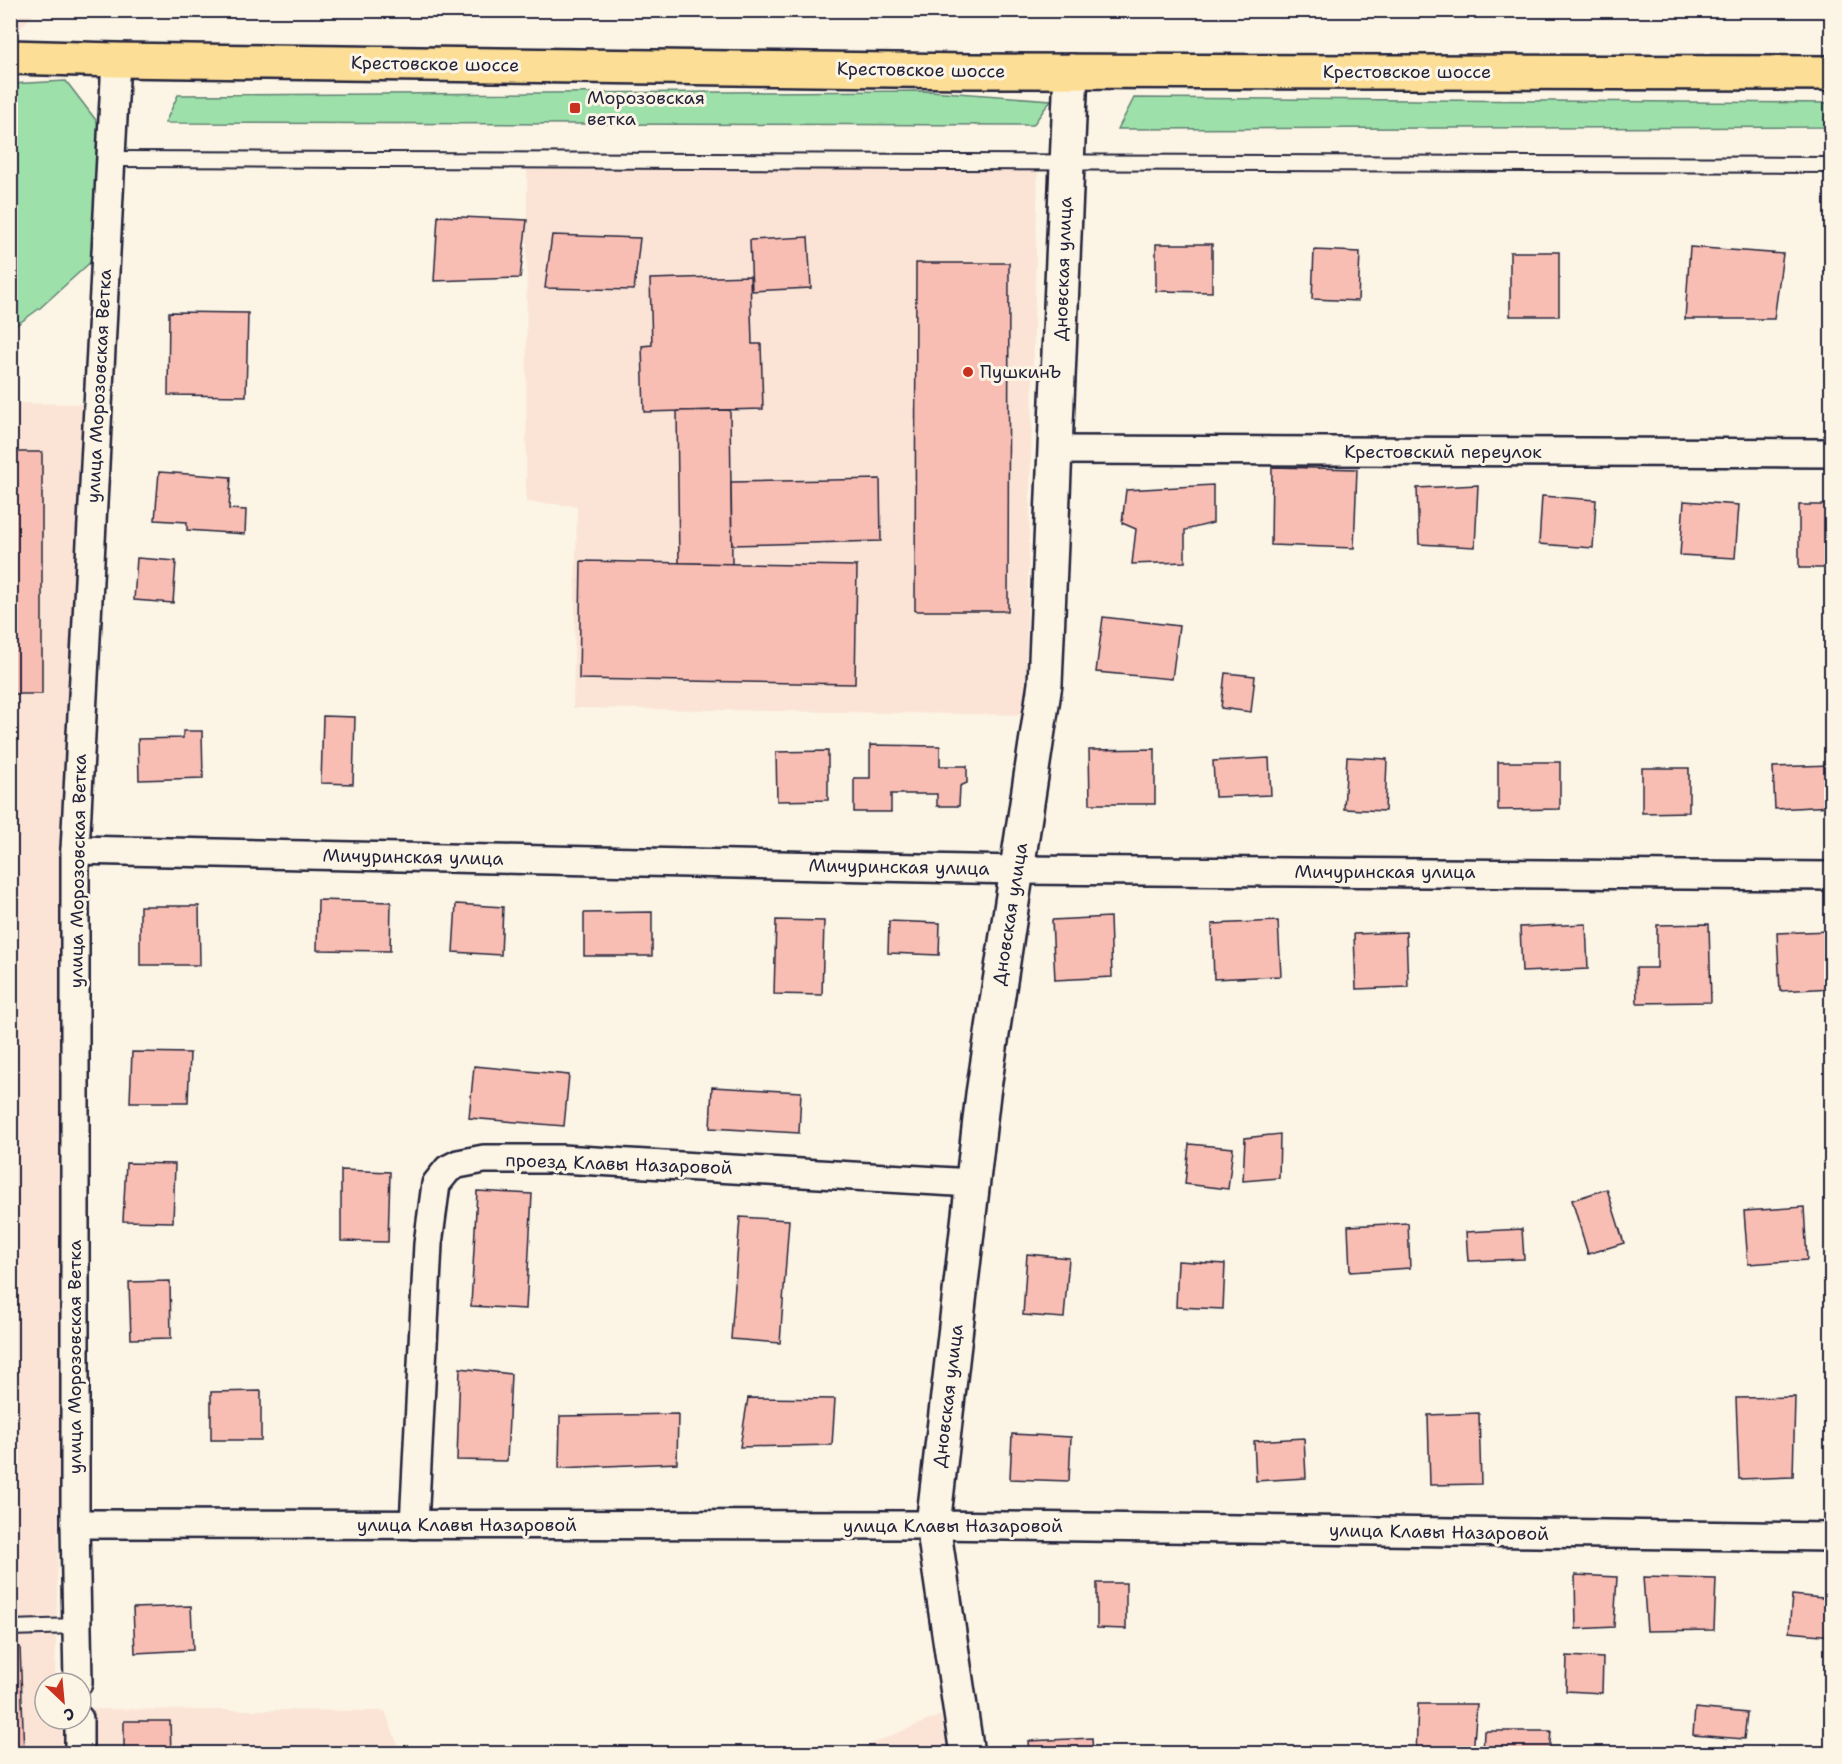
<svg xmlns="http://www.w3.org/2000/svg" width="1842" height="1764" viewBox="0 0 1842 1764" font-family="'Shantell Sans',sans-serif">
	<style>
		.built { fill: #fbe4d6 }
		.green { fill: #9ee0aa; stroke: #608172; stroke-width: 1.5 }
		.building { fill: #f9beb3; stroke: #22223b; stroke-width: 1.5 }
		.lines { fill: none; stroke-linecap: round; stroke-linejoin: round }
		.lane-casing { stroke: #22223b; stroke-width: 18 }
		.street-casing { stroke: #22223b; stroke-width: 32 }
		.secondary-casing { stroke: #22223b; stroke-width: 38 }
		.primary-casing { stroke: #22223b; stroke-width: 38 }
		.lane { stroke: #fcf5e5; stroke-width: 14 }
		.street { stroke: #fcf5e5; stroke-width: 27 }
		.secondary { stroke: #fcf5e5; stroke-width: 33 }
		.primary { stroke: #fcde96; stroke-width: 33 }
		.poi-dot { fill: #c8321e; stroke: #fcf5e5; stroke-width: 2 }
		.labels { text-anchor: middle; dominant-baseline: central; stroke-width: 6; stroke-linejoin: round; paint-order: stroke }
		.street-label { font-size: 18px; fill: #22223b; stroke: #fcf5e5 }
		.poi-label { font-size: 18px; fill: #22223b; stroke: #fcf5e5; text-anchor: start }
	</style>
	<rect width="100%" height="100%" fill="#fcf5e5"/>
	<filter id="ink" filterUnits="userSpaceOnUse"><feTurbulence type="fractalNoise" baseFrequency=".0167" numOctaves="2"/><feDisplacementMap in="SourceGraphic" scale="12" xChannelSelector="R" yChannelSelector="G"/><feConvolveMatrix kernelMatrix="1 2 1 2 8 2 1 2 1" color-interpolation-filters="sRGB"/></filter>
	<g filter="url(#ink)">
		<g class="built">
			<polygon points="11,10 36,11 11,38 10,11"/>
			<polygon points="527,163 1038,166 1025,715 573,708 577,506 526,502"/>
			<polygon points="11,403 84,404 55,1683 45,1683 45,1719 81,1719 81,1709 385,1711 401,1753 11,1754"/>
			<polygon points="941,1715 948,1753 849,1753"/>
		</g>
		<g class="green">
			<polygon points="66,81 102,128 94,259 40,308 11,329 10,84"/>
			<polygon points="930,91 1051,100 1033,125 165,123 178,95"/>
			<polygon points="1134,98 1831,103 1832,127 1118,129"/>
		</g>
		<g class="building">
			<polygon points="438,216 527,220 520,278 434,281"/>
			<polygon points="552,235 640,238 634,290 545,288"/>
			<polygon points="808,237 811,288 752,291 750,240"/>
			<polygon points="1156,244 1212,244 1212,292 1156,291"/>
			<polygon points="1690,247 1783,254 1774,319 1685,319"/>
			<polygon points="1314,250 1360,252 1358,301 1312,299"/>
			<rect x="1510" y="252" width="49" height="64"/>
			<polygon points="916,263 1009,263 1008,611 915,611"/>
			<polygon points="750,276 752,344 761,344 763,409 644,412 642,346 652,345 650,279"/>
			<polygon points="169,312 248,313 246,396 168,395"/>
			<polygon points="730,410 732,564 679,563 677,411"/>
			<rect x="10" y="452" width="32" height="242"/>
			<polygon points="1272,467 1357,469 1354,548 1271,545"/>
			<polygon points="159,472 231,477 229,509 246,510 245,534 187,530 187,522 155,520"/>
			<polygon points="880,479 881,541 732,545 731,482"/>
			<polygon points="1213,485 1213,523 1185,530 1185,562 1132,564 1136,529 1122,523 1126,490"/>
			<polygon points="1478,485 1475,547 1419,544 1417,488"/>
			<polygon points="1542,496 1596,500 1593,548 1539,544"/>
			<polygon points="1684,501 1739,505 1735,558 1680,555"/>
			<rect x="1799" y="505" width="33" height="63"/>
			<polygon points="137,558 176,561 173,603 134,600"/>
			<polygon points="581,561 857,566 855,684 579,679"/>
			<polygon points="1103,617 1179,626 1172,679 1096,672"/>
			<polygon points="1225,673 1255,676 1251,712 1221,708"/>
			<polygon points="323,716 355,717 353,784 321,783"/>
			<polygon points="183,731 202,731 203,778 139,780 138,739 183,738"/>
			<polygon points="870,745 940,746 940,766 967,766 967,783 960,786 959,806 937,806 937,794 891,794 891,812 854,812 854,778 870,778"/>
			<polygon points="1155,749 1155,804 1090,804 1089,750"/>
			<polygon points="828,751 828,800 777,801 776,752"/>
			<polygon points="1347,757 1387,759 1385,811 1344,809"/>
			<polygon points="1269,758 1271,795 1215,797 1213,761"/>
			<polygon points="1498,762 1560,762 1560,809 1498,810"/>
			<polygon points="1831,765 1832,806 1775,809 1773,767"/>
			<polygon points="1642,768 1689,768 1689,812 1642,813"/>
			<polygon points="318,900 391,902 390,951 317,950"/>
			<polygon points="456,904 503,907 501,955 453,952"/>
			<polygon points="140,906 199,906 200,965 140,965"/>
			<polygon points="652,912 652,956 584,956 584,913"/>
			<polygon points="1110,917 1112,977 1055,980 1052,920"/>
			<polygon points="776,920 824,921 822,995 774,994"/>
			<polygon points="889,921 940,923 939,955 888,953"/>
			<polygon points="1278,921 1281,976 1214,979 1212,924"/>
			<polygon points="1586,924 1588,969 1522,972 1520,927"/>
			<polygon points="1709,924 1711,1002 1637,1003 1636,968 1657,968 1657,925"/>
			<polygon points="1829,931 1832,988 1780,991 1777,933"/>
			<polygon points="1406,932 1408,987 1356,989 1354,934"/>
			<polygon points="132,1052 190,1053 188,1102 130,1102"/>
			<polygon points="474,1066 569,1075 564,1126 469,1118"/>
			<polygon points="712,1087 801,1092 799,1133 710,1128"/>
			<polygon points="1280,1134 1279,1178 1243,1181 1245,1138"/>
			<polygon points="1189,1144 1233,1148 1228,1189 1185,1184"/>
			<polygon points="126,1163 175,1164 173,1222 123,1221"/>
			<polygon points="341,1170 390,1172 388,1242 341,1241"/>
			<polygon points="1607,1189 1624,1243 1588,1254 1572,1200"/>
			<polygon points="477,1191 532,1194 526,1309 471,1306"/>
			<polygon points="1804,1207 1807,1260 1748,1264 1744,1211"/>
			<polygon points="740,1217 789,1220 780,1343 731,1339"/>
			<polygon points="1408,1223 1410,1268 1350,1272 1348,1226"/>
			<polygon points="1522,1229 1524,1259 1468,1261 1466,1232"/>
			<polygon points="1027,1254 1069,1258 1064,1318 1023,1315"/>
			<polygon points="1178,1261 1225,1264 1223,1309 1176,1307"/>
			<polygon points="170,1281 171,1338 131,1339 129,1282"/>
			<polygon points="460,1368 511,1374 507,1461 457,1460"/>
			<polygon points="261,1391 261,1440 211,1440 211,1392"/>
			<polygon points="1795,1397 1793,1477 1739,1479 1736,1398"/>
			<polygon points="748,1398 835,1399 832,1445 740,1447"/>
			<polygon points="1479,1413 1481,1484 1430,1485 1428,1415"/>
			<polygon points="678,1414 677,1463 559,1468 560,1416"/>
			<polygon points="1012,1434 1071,1437 1069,1481 1010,1479"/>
			<polygon points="1304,1438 1306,1478 1256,1481 1254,1441"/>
			<polygon points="1575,1575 1617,1577 1614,1627 1576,1629"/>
			<polygon points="1643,1577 1716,1579 1714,1630 1647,1631"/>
			<polygon points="1097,1583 1126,1583 1126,1629 1097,1628"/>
			<polygon points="1792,1595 1832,1599 1832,1636 1789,1632"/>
			<polygon points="191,1606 193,1650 135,1653 133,1608"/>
			<polygon points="10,1647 20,1647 24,1754 10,1754"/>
			<polygon points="1567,1656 1603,1658 1602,1693 1566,1691"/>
			<polygon points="1418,1704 1477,1704 1473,1754 1416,1754"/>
			<polygon points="1695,1708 1747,1713 1744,1739 1693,1735"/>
			<polygon points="124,1721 170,1721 171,1754 124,1754"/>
			<polygon points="1484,1731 1551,1731 1549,1754 1483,1754"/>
			<polygon points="1092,1738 1093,1754 1029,1754 1028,1741"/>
		</g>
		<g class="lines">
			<defs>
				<g id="lane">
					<polyline points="111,159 1832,165"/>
					<polyline points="10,1628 77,1626"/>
				</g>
				<g id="street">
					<polyline points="1055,450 1832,453"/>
					<polyline points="75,850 1017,870 1832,876"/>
					<polyline points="75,1524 933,1525 1832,1537"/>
					<polyline points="414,1525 428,1244 436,1184 448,1169 458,1164 484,1159 561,1159 972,1183"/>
					<polyline points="78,1683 75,1524 75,850 116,60"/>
					<polyline points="79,1719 79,1754"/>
				</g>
				<polyline id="secondary" points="967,1754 933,1525 983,1094 1045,684 1071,71"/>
				<polyline id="primary" points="10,57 116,60 971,71 1832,73"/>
			</defs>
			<use href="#lane" class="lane-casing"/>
			<use href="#street" class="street-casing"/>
			<use href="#secondary" class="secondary-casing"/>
			<use href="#primary" class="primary-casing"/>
			<use href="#lane" class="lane"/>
			<use href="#street" class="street"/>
			<use href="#secondary" class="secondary"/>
			<use href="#primary" class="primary"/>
		</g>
	</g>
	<g class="poi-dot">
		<rect x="569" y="102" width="12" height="12" rx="3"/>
		<circle cx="968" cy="372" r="6"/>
	</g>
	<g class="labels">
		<g class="street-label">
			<text transform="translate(435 64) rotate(1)">Крестовское шоссе</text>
			<text transform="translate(921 70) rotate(1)">Крестовское шоссе</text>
			<text x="1407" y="72">Крестовское шоссе</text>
			<text transform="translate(1063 269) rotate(-88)">Дновская улица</text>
			<text transform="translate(99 386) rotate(-87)">улица Морозовская Ветка</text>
			<text x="1443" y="452">Крестовский переулок</text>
			<text transform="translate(413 857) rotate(1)">Мичуринская улица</text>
			<text transform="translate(899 867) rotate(1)">Мичуринская улица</text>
			<text transform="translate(78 871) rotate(-89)">улица Морозовская Ветка</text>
			<text x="1385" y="872">Мичуринская улица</text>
			<text transform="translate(1010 914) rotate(-81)">Дновская улица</text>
			<text transform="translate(619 1164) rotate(2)">проезд Клавы Назаровой</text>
			<text transform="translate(75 1357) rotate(-90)">улица Морозовская Ветка</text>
			<text transform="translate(948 1396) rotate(-83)">Дновская улица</text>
			<text x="467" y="1525">улица Клавы Назаровой</text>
			<text x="953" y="1526">улица Клавы Назаровой</text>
			<text transform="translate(1439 1532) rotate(1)">улица Клавы Назаровой</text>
		</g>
		<g class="poi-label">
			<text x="587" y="98">Морозовская<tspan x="587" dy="21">ветка</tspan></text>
			<text x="980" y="372">ПушкинЪ</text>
		</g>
	</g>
	<rect width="1842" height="1764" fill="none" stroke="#fcf5e5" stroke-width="36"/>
	<rect x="18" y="18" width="1806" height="1728" fill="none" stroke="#22223b" stroke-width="2" filter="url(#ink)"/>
	<g transform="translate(63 1701) rotate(154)"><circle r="28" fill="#fcf5e5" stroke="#a5a1a1" stroke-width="1.5"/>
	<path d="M0-4.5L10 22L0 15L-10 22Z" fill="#c8321e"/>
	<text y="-9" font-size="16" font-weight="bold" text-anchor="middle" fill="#22223b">С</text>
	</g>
</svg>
